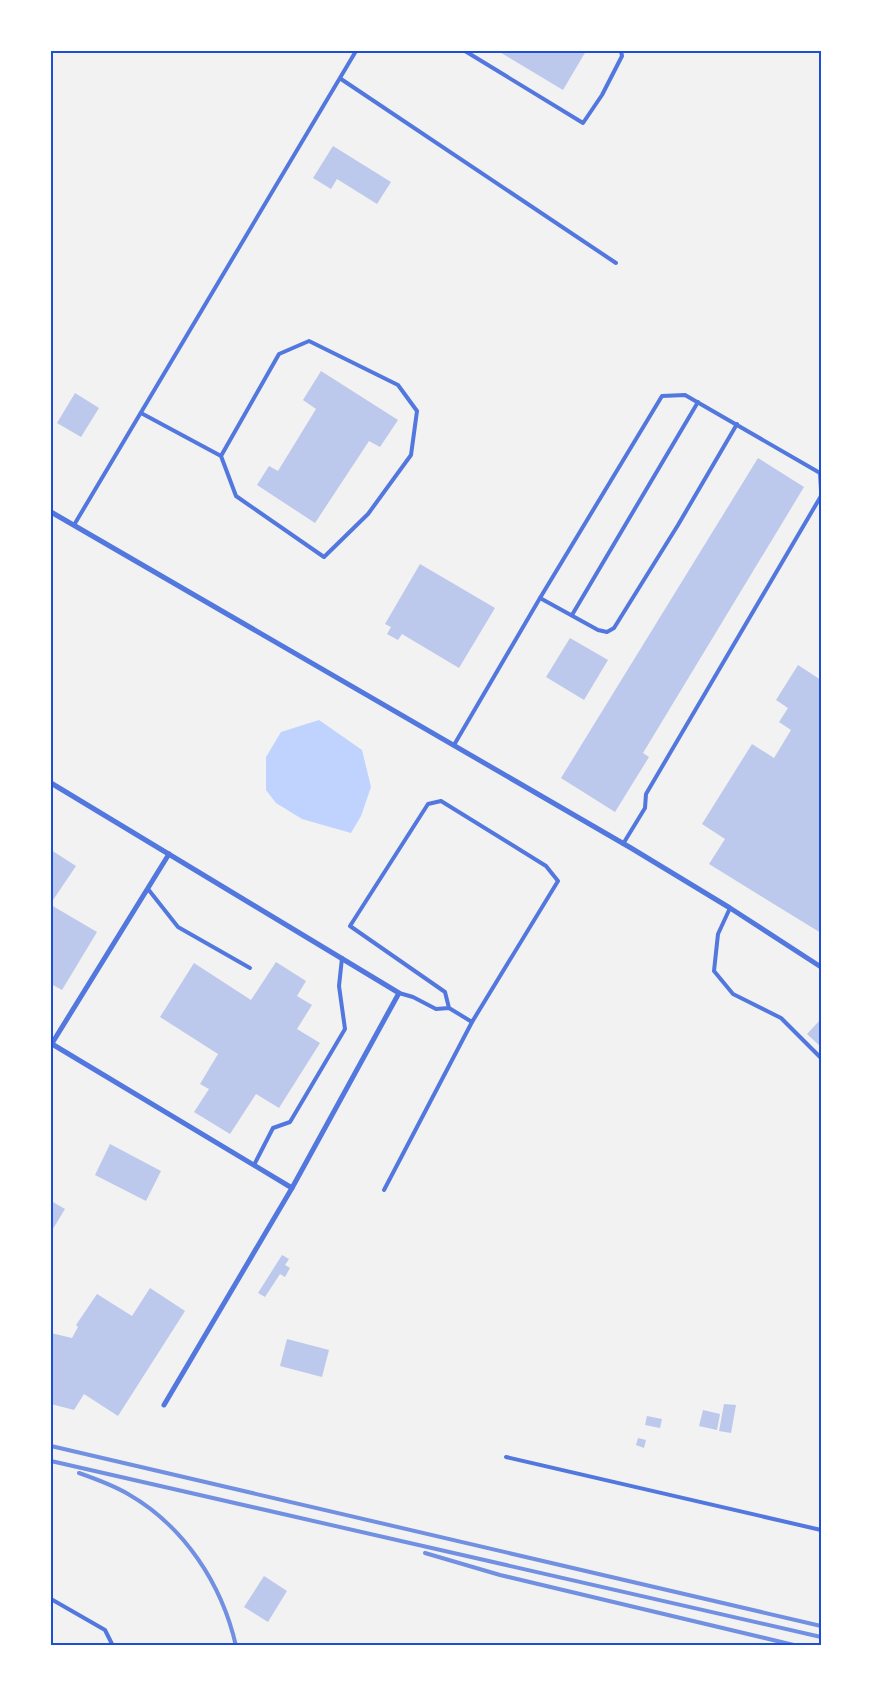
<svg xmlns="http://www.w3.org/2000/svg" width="872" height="1697" viewBox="0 0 872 1697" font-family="'PT Sans Narrow',sans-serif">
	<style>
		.water { fill: #bfd3fe }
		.building { fill: #bdc9ec }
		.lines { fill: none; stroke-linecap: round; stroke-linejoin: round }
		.service { stroke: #5277de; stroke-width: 4 }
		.minor { stroke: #5277de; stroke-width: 5 }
		.rail { stroke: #7290e2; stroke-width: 4 }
		.neatline { fill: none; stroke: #1d4ed8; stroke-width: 2 }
	</style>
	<rect width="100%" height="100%" fill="#f2f2f2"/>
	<polygon class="water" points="319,720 362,750 371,787 361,816 351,833 302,819 276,803 266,790 266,757 281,732"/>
	<g class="building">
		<polygon points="498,51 586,51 563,90"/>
		<polygon points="333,146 391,182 377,204 337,179 331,189 313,178"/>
		<polygon points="321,371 398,420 380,447 369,441 315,523 257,485 269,466 278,471 316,409 303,400"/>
		<polygon points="75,393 99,408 81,437 57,423"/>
		<polygon points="758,458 804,487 643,753 649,757 615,812 561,778"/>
		<polygon points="420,564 495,608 459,668 402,634 398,640 387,634 391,627 385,624"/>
		<polygon points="570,638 608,660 584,700 546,677"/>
		<polygon points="798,665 821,680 821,933 709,864 725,839 702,824 752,744 774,758 791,730 779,722 788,708 776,700"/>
		<polygon points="51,850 76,866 51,903"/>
		<polygon points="51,905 97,932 62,990 51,984"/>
		<polygon points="276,962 306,981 297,996 312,1005 297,1029 320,1043 279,1108 256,1094 230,1134 194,1112 209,1089 200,1084 218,1054 160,1017 194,963 251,1000"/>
		<polygon points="821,1019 821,1047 807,1034"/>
		<polygon points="110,1144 161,1171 146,1201 95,1175"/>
		<polygon points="51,1201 65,1209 51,1232"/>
		<polygon points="282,1255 289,1259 285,1265 290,1268 285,1277 280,1274 265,1297 258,1293"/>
		<polygon points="150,1288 185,1311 118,1416 84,1394 74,1410 51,1404 51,1333 72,1338 78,1327 76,1325 97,1294 132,1316"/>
		<polygon points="287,1339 329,1350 322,1377 280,1366"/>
		<polygon points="724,1404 736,1405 731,1433 719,1431"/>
		<polygon points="703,1410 720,1414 717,1430 699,1426"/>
		<polygon points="647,1416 662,1419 660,1428 645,1425"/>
		<polygon points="638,1438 646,1440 644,1448 636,1445"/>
		<polygon points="264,1576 287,1591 268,1622 244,1607"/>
	</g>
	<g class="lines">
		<g class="service">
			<polyline points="465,51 583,123 602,95 622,56 621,51"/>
			<polyline points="341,79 616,263"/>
			<polyline points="141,413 221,456 236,496 324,557 368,514 411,455 417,411 398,385 309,341 279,354 221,456"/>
			<polyline points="74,525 356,51"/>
			<polyline points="540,598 598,630 607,632 614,628 678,525 737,424"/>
			<polyline points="572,615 698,402"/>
			<polyline points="454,745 540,598 662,396 685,395 820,473 821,490"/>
			<polyline points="623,844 645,808 646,794 821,496"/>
			<polyline points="148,889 178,927 250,968"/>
			<polyline points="730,908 718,934 714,971 733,994 781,1018 821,1058"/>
			<polyline points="399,993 413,997 436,1009 449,1008 472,1022 558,881 546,866 441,801 428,804 350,926 445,992 449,1008"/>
			<polyline points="254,1165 273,1128 290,1122 345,1029 339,986 342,958"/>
			<polyline points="384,1190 472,1022"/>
			<polyline points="506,1457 821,1530"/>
			<polyline points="51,1599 105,1630 113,1646"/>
		</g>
		<g class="minor">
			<polyline points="51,512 631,848 730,908 821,967"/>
			<polyline points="51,783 399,993 292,1188 164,1405"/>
			<polyline points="52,1044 292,1188"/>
			<polyline points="51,1045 169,854"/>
		</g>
		<g class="rail">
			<polyline points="51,1446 821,1626"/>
			<polyline points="51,1461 821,1637"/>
			<path d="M79,1473c17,6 34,12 49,21 56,32 94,90 108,152"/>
			<polyline points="425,1553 500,1575 798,1646"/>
		</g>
	</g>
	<rect width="872" height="1697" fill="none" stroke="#ffffff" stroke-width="105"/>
	<rect x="52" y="52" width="768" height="1592" class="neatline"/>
</svg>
